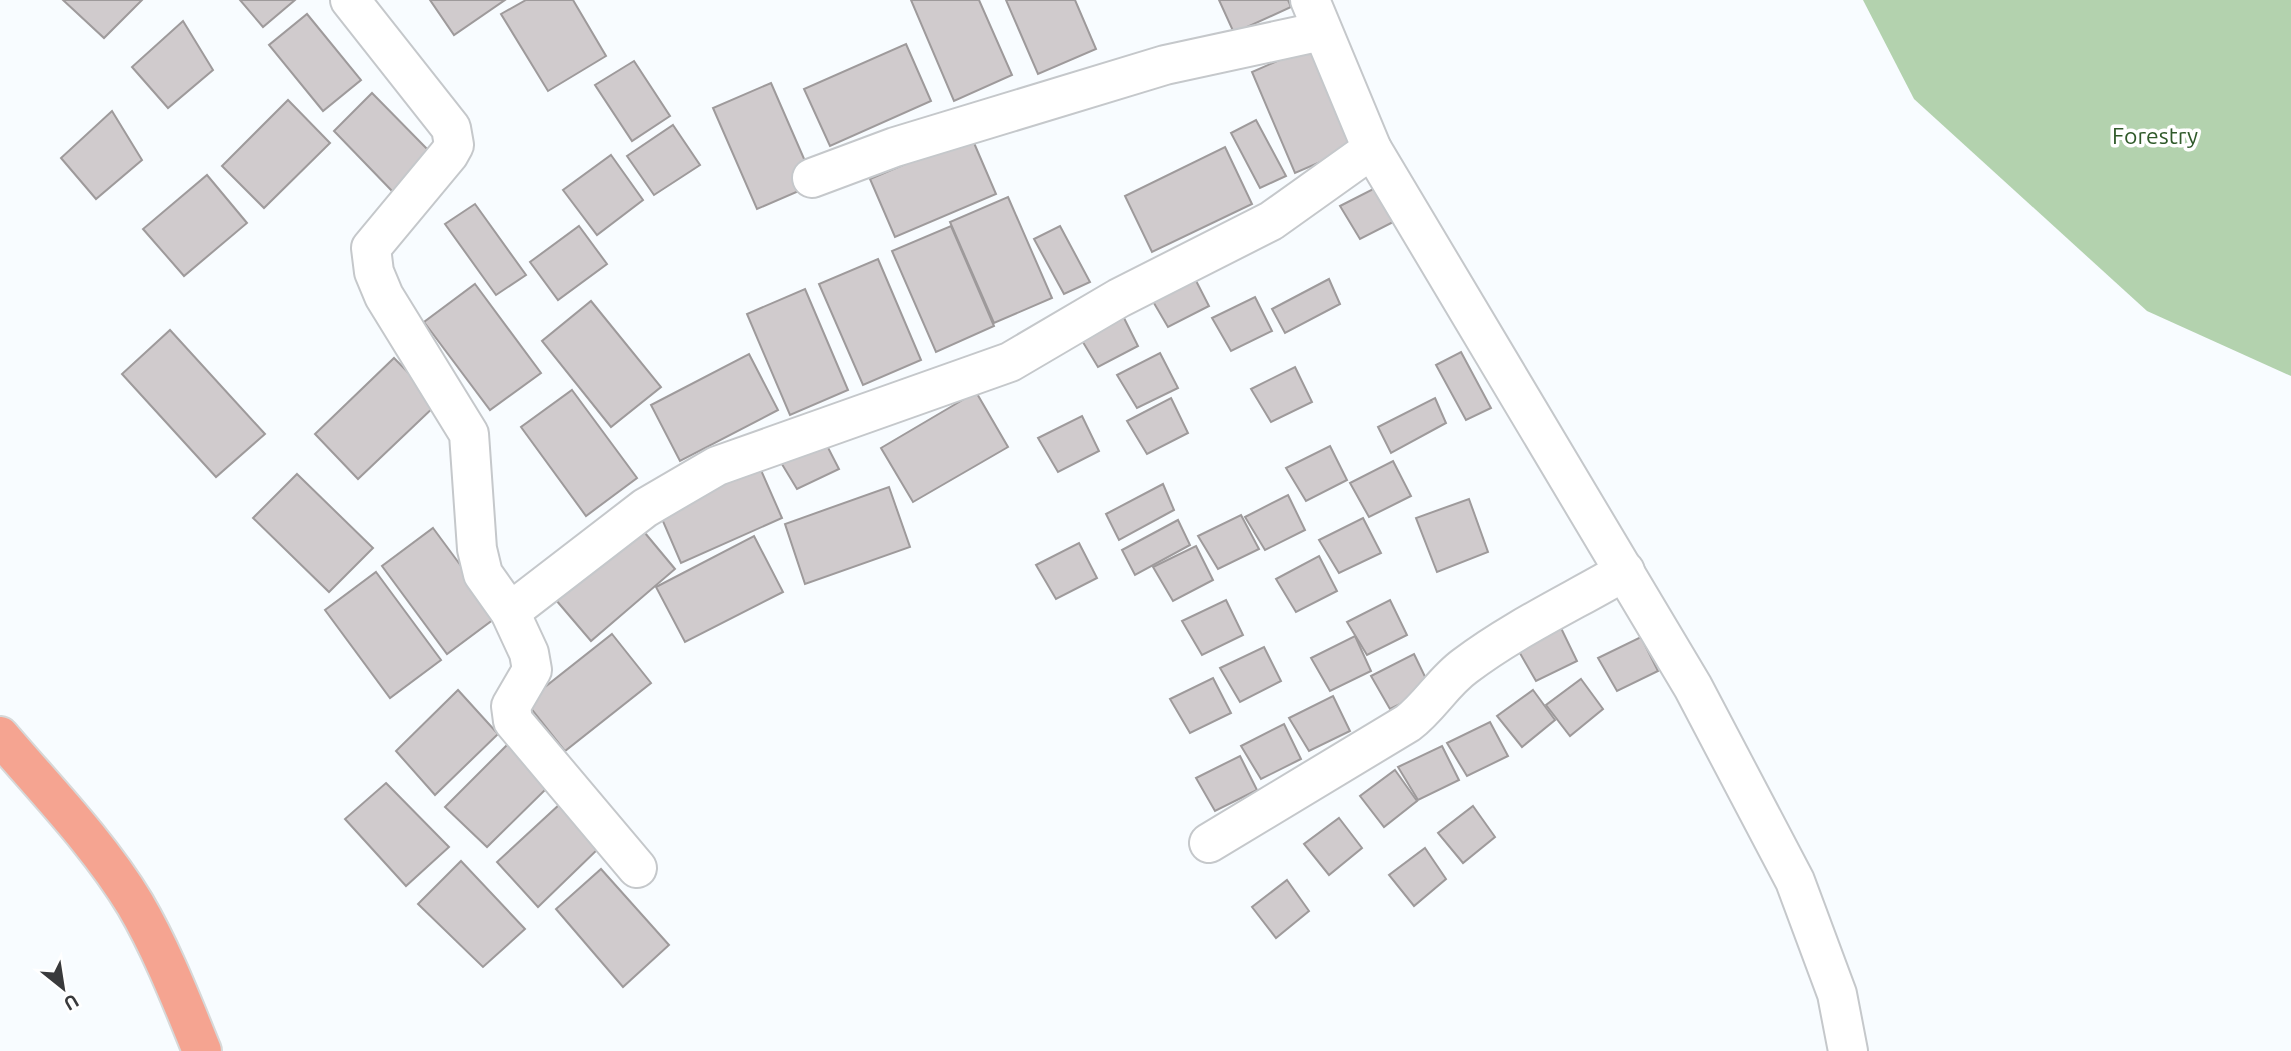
<svg xmlns="http://www.w3.org/2000/svg" width="2291" height="1051" viewBox="0 0 2291 1051" font-family="Ubuntu,sans-serif">
	<style>
		.forest { fill: #b3d2ae }
		.building { fill: #d0cbcd; stroke: #9e9a9b; stroke-width: 2 }
		.lines { fill: none; stroke-linecap: round; stroke-linejoin: round }
		.minor-casing { stroke: #c5c8cb; stroke-width: 42 }
		.major-casing { stroke: #d7d8d8; stroke-width: 42 }
		.minor { stroke: #fff; stroke-width: 38 }
		.major { stroke: #f5a491; stroke-width: 38 }
		.labels { text-anchor: middle; dominant-baseline: central; stroke-width: 7; stroke-linejoin: round; paint-order: stroke }
		.park-label { font-size: 23px; fill: #305a2a; stroke: #fff }
	</style>
	<rect width="100%" height="100%" fill="#f8fcff"/>
	<polygon class="forest" points="1863,0 2291,0 2291,376 2147,311 1914,99"/>
	<g class="building">
		<polygon points="63,0 142,0 104,38"/>
		<polygon points="240,0 295,0 263,27"/>
		<polygon points="430,0 505,0 454,35"/>
		<polygon points="526,0 573,0 606,56 548,91 501,14"/>
		<polygon points="911,0 979,0 1012,75 954,101"/>
		<polygon points="1006,0 1075,0 1096,49 1038,74"/>
		<polygon points="1219,0 1288,0 1291,7 1234,33"/>
		<polygon points="307,14 361,80 323,111 269,45"/>
		<polygon points="183,21 213,70 168,108 132,67"/>
		<polygon points="906,44 931,101 830,146 804,89"/>
		<polygon points="1309,47 1353,148 1295,173 1252,72"/>
		<polygon points="634,61 670,116 632,141 595,85"/>
		<polygon points="771,83 815,184 757,209 713,108"/>
		<polygon points="372,93 432,154 393,192 334,131"/>
		<polygon points="288,100 330,143 264,208 222,166"/>
		<polygon points="112,111 142,160 96,199 61,158"/>
		<polygon points="1256,120 1286,176 1260,188 1231,133"/>
		<polygon points="673,125 700,165 654,195 627,156"/>
		<polygon points="971,136 996,194 895,237 870,179"/>
		<polygon points="1225,147 1252,204 1152,252 1125,196"/>
		<polygon points="611,155 643,200 597,235 563,190"/>
		<polygon points="207,175 247,223 184,276 143,229"/>
		<polygon points="1383,184 1401,218 1360,239 1340,206"/>
		<polygon points="1008,197 1052,298 994,323 950,222"/>
		<polygon points="475,204 526,275 496,295 445,224"/>
		<polygon points="579,226 607,264 558,300 530,262"/>
		<polygon points="951,226 994,326 936,352 892,251"/>
		<polygon points="1060,226 1090,282 1064,294 1034,239"/>
		<polygon points="878,259 921,360 863,385 819,284"/>
		<polygon points="1191,271 1209,306 1168,327 1148,293"/>
		<polygon points="1329,279 1340,304 1285,333 1272,309"/>
		<polygon points="475,284 541,373 490,410 424,322"/>
		<polygon points="805,289 848,390 790,415 747,314"/>
		<polygon points="1255,297 1272,331 1231,351 1212,318"/>
		<polygon points="591,301 661,387 611,427 542,341"/>
		<polygon points="1121,312 1138,346 1098,367 1078,334"/>
		<polygon points="170,330 265,434 216,477 122,374"/>
		<polygon points="1461,352 1491,408 1466,420 1436,365"/>
		<polygon points="1160,353 1178,388 1137,408 1117,375"/>
		<polygon points="749,354 778,410 680,461 651,405"/>
		<polygon points="394,358 438,403 358,479 315,434"/>
		<polygon points="1295,367 1312,402 1271,422 1251,389"/>
		<polygon points="572,390 637,478 586,516 521,427"/>
		<polygon points="976,392 1008,447 913,502 881,448"/>
		<polygon points="1171,398 1188,433 1147,454 1127,421"/>
		<polygon points="1435,398 1446,423 1391,453 1378,427"/>
		<polygon points="1082,416 1099,451 1058,472 1038,438"/>
		<polygon points="821,434 839,469 797,489 777,456"/>
		<polygon points="1330,446 1347,480 1306,501 1286,468"/>
		<polygon points="757,461 782,518 681,563 656,505"/>
		<polygon points="1393,461 1411,496 1369,517 1350,483"/>
		<polygon points="297,474 373,548 329,592 253,518"/>
		<polygon points="1163,484 1174,510 1119,540 1106,514"/>
		<polygon points="889,487 910,547 805,584 785,524"/>
		<polygon points="1288,495 1305,530 1265,550 1245,517"/>
		<polygon points="1469,499 1488,552 1437,572 1416,518"/>
		<polygon points="1241,515 1259,549 1218,569 1198,536"/>
		<polygon points="1363,518 1381,553 1339,573 1319,540"/>
		<polygon points="1178,520 1190,545 1135,575 1122,550"/>
		<polygon points="635,521 675,569 591,641 550,593"/>
		<polygon points="433,528 498,616 447,654 382,566"/>
		<polygon points="754,536 783,592 685,642 656,587"/>
		<polygon points="1079,543 1097,578 1056,599 1036,565"/>
		<polygon points="1196,546 1213,580 1173,601 1153,567"/>
		<polygon points="1319,556 1337,591 1296,612 1276,579"/>
		<polygon points="376,572 441,660 390,698 325,610"/>
		<polygon points="1226,600 1243,635 1202,655 1182,621"/>
		<polygon points="1390,600 1407,635 1367,655 1347,622"/>
		<polygon points="1560,626 1577,661 1536,681 1517,648"/>
		<polygon points="612,634 651,683 565,751 526,702"/>
		<polygon points="1355,636 1371,671 1330,691 1311,658"/>
		<polygon points="1641,637 1658,671 1617,691 1598,658"/>
		<polygon points="1264,647 1281,681 1240,702 1220,668"/>
		<polygon points="1414,654 1431,689 1390,709 1371,676"/>
		<polygon points="1213,678 1231,713 1190,733 1170,699"/>
		<polygon points="1581,679 1603,709 1570,736 1546,705"/>
		<polygon points="458,690 498,734 435,795 396,751"/>
		<polygon points="1533,690 1555,720 1522,747 1497,716"/>
		<polygon points="1333,696 1350,731 1309,751 1289,718"/>
		<polygon points="1490,722 1508,756 1467,776 1447,743"/>
		<polygon points="1284,724 1301,759 1261,779 1241,746"/>
		<polygon points="508,744 549,786 487,847 445,807"/>
		<polygon points="1442,746 1459,780 1418,800 1398,767"/>
		<polygon points="1240,756 1257,790 1215,811 1196,778"/>
		<polygon points="1395,770 1417,801 1384,827 1360,796"/>
		<polygon points="386,783 449,847 406,886 345,819"/>
		<polygon points="560,804 601,846 538,907 497,862"/>
		<polygon points="1473,806 1495,837 1463,863 1438,833"/>
		<polygon points="1339,818 1362,848 1329,875 1304,844"/>
		<polygon points="1425,848 1446,879 1414,906 1389,875"/>
		<polygon points="461,861 525,929 483,967 418,904"/>
		<polygon points="601,869 669,945 623,987 556,909"/>
		<polygon points="1287,880 1309,911 1276,938 1252,907"/>
	</g>
	<g class="lines">
		<defs>
			<g id="minor">
				<polyline points="350,0 451,128 454,145 449,154 371,248 374,272 384,296 469,434 477,549 483,574 510,612 529,653 532,670 511,706 513,721 637,868"/>
				<polyline points="1310,0 1372,149 1693,687 1795,881 1837,994 1848,1051"/>
				<polyline points="812,178 895,147 1165,65 1322,31"/>
				<polyline points="510,612 645,508 717,466 1010,362 1119,298 1271,221 1372,149"/>
				<path d="M1209,843l199,-120c22,-17 35,-41 57,-57 49,-37 107,-64 160,-95"/>
			</g>
			<path id="major" d="M0,736c46,54 98,107 135,168 27,46 47,98 67,147"/>
		</defs>
		<use href="#minor" class="minor-casing"/>
		<use href="#major" class="major-casing"/>
		<use href="#minor" class="minor"/>
		<use href="#major" class="major"/>
	</g>
	<g class="labels">
		<g class="park-label">
			<text x="2155" y="135">Forestry</text>
		</g>
	</g>
	<g transform="translate(63 988) rotate(150)" stroke="#ffffff" stroke-width="5" paint-order="stroke">
	<path d="M0-5L12 26L0 18L-12 26Z" fill="#393a3c"/>
	<text y="-10" font-size="19" font-weight="bold" text-anchor="middle" fill="#393a3c">U</text>
	</g>
</svg>
